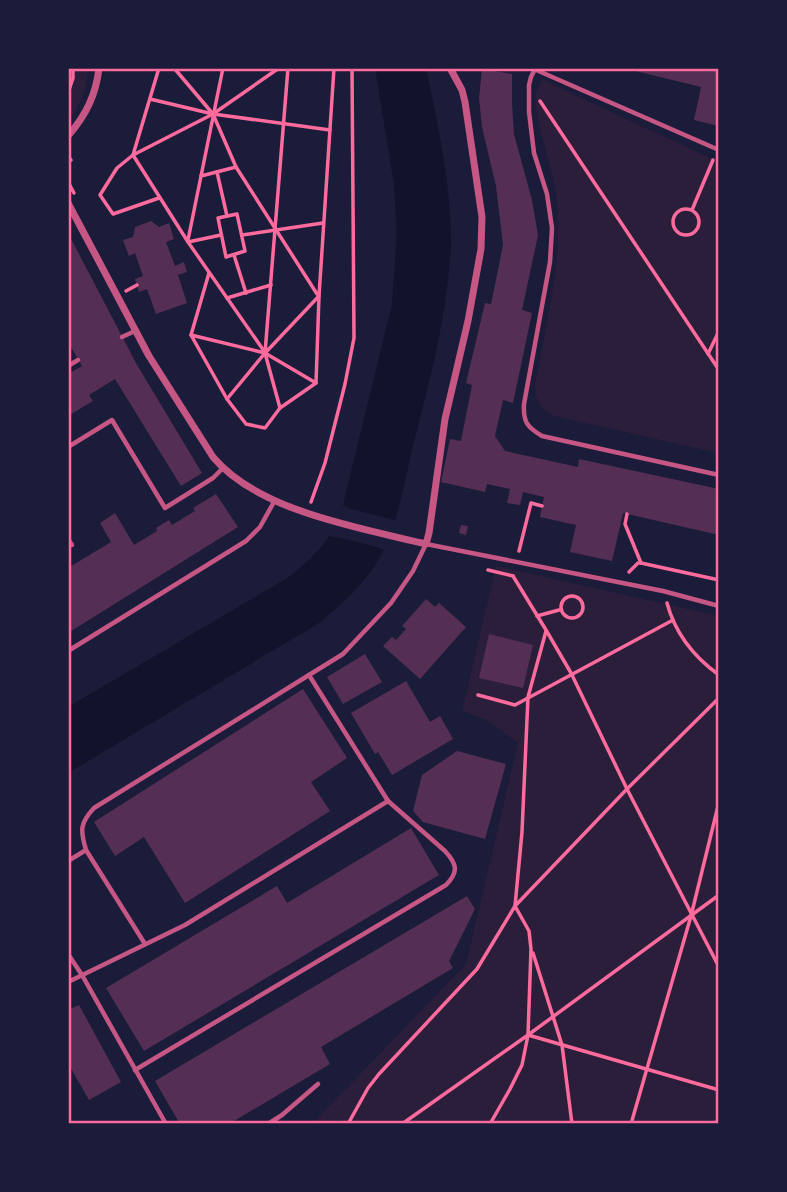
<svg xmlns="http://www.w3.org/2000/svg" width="787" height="1192" viewBox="0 0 787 1192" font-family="'Fira Sans Condensed',sans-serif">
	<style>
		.green { fill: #2a1e3b }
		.water { fill: #12122b }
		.pier { fill: #1b1b3a }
		.building { fill: #542f53 }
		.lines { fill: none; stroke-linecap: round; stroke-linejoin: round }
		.path { stroke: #ff6b9d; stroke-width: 3.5 }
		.service { stroke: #c65784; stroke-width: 4.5 }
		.minor { stroke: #c65784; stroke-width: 7 }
		.neatline { fill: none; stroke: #ff6b9d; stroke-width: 2.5 }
	</style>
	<rect width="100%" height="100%" fill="#1b1b3a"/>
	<g class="green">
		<path d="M76,68h12c-1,19 -7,39 -20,53 0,-8 -1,-17 1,-24 3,-10 6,-18 7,-29z"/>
		<path d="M544,79l5,4 170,79v291l-165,-37c-14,-8 -18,-14 -19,-30 10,-60 30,-132 21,-192 -4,-27 -14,-52 -19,-79 -1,-6 -3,-16 -1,-22 1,-4 5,-10 8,-14z"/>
		<polygon points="496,566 719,616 719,1124 312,1124 466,964 518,743 487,720 462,711"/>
	</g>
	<path class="water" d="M375,68h51c12,57 25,116 25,174 0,12 -2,25 -3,37 -6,58 -22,115 -36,171 -8,34 -15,76 -32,107 -14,26 -39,48 -61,66l-251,150v-66l221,-130c15,-12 29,-24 40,-41l9,2 11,-31 -6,-2 49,-201 5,-71 -3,-49z"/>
	<polygon class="pier" points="339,506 398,521 387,550 326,534 329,533 336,535 345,509"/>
	<g class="building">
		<polygon points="623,68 719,68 719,126 694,120 701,87"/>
		<polygon points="482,69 512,74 512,104 514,134 532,200 538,235 522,310 532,313 513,403 503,400 495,436 505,451 578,467 579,459 719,489 719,535 623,513 612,561 570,552 576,525 540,517 544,497 523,492 520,505 507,503 510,489 487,484 485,492 441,482 450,439 461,441 472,385 466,383 485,303 491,304 503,245 496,186 482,127 479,98"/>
		<polygon points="151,221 159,227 169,223 174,239 166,242 175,266 184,262 187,272 178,275 187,303 156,314 147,289 139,292 135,279 143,276 135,253 129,256 123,240 133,237 135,227"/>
		<polygon points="68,233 137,365 202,473 181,486 115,379 89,395 93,401 68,416 68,374 82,366 68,342"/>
		<polygon points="216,494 238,527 68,633 68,568 111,542 100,523 115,513 134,545 157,531 156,528 169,520 172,525 195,511 193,508"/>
		<polygon points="461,525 468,526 466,535 459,533"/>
		<polygon points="426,599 435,607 439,603 466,627 420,679 383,646 392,637 396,640 406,629 402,626"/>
		<polygon points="489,634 533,645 523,688 479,678"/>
		<polygon points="365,654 382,682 343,704 327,677"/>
		<polygon points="406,681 430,722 440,716 453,739 392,775 378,752 375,754 351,713"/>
		<polygon points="303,689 347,758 311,782 330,811 185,903 144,837 115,856 94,822"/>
		<polygon points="457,751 506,764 485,839 423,822 413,811 422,775"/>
		<polygon points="411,828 439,875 144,1051 106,988 277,886 287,903"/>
		<polygon points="467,896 475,909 449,961 453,968 321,1047 330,1064 229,1124 180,1124 155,1081"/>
		<polygon points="79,1005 121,1082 89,1100 68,1063 68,1010"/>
	</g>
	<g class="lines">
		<g class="path">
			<polyline points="159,68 133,155 213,114 279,68"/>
			<polyline points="174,68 213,114 330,130"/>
			<polyline points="68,93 73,78 73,68"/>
			<polyline points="150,99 213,114 236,167"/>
			<polyline points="540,101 719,370"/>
			<polyline points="68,156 71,160"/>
			<polyline points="217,172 227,216"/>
			<polyline points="201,176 236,167 317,294"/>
			<polyline points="68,182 74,193"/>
			<polyline points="159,198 113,214 100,195 117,168 133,155 188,242 264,351"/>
			<circle cx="686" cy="222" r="13"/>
			<polyline points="692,210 713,160"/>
			<polygon points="237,214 245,251 226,257 218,218"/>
			<polyline points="242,235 323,223"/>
			<polyline points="188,240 223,68"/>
			<polyline points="188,242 221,235"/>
			<polyline points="234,255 246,293"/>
			<polyline points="126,291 137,285"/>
			<polyline points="319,296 334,68"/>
			<polyline points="227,298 271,285"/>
			<polyline points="191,335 209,273"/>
			<polyline points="265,353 191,335 227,399 246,424 265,428 280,408 265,353 288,68"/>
			<polyline points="708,354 719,331"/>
			<polyline points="227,399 265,353 316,383 319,296 267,351"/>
			<polyline points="280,408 316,383"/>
			<polyline points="311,502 325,463 345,384 354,338 352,68"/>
			<polyline points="627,514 625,524 641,563"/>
			<polyline points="519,551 531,503 542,506"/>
			<polyline points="488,570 513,576"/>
			<polyline points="629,572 638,563 641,563 719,580"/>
			<polyline points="513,576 546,630 571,673 627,789 719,967"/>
			<circle cx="572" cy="607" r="11"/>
			<path d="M667,603c8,30 27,54 52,72"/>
			<polyline points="537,616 559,610"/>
			<polyline points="478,695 515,705 673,620"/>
			<polyline points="533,953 562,1045 572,1124"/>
			<polyline points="528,1035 719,1090"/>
			<polyline points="348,1124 368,1088 379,1074 477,969 515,906 627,789 719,698"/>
			<polyline points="402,1124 528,1035 719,895"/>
			<polyline points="490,1124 510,1089 522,1065 528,1035 531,949 529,931 515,906 522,832 528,697 546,631"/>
			<polyline points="631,1124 691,916 719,802"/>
			<polyline points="715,1124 719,1119"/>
		</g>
		<g class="service">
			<polyline points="534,69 719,150"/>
			<path d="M535,69l-4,8 -2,8v27l5,41 13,41 5,34 -2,34 -26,142c-1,18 3,23 18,32l177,39"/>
			<polyline points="122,337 135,331"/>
			<polyline points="68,366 78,360"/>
			<polyline points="68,447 112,420 165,508 213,478 222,469"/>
			<polyline points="68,539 72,545"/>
			<polyline points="68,651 246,541 260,527 275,500"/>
			<polyline points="86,850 145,944"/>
			<path d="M68,861l18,-11c-6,-20 -6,-27 8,-42l215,-133"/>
			<polyline points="68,954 82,975 166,1124"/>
			<polyline points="68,982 185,925 388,801 309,675 343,654 391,603 413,571 426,544 663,591 719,606"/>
			<path d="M135,1070l311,-185c13,-13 11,-21 -1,-34l-57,-50"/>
			<polyline points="268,1124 282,1115 318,1084"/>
		</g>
		<g class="minor">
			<path d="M68,136c18,-21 28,-41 31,-68"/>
			<path d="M68,203l81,153 64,101c45,54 147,71 213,87l3,-11 16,-114 23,-98 13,-72 1,-32 -17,-115 -3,-12 -12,-22"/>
		</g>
	</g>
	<rect width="787" height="1192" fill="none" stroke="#1b1b3a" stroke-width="140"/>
	<rect x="70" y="70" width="647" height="1052" class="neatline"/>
</svg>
